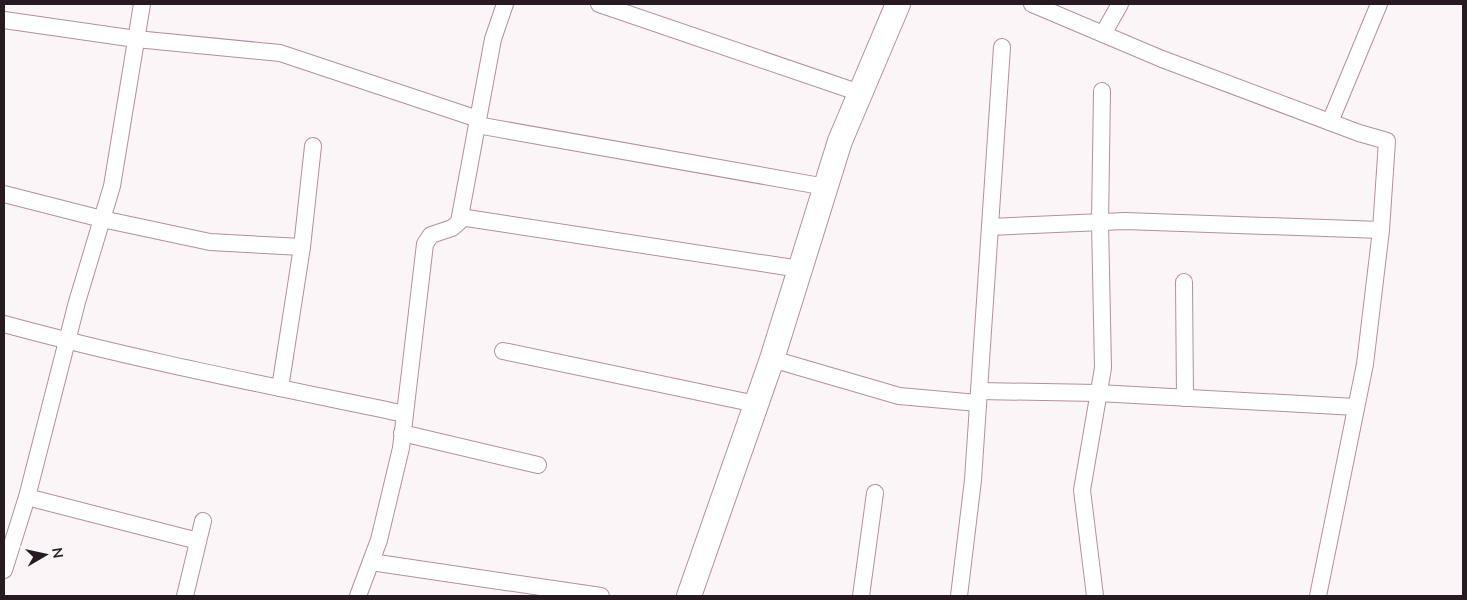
<svg xmlns="http://www.w3.org/2000/svg" width="1467" height="600" viewBox="0 0 1467 600" font-family="'Nunito Sans',sans-serif">
	<style>
		.lines { fill: none; stroke-linecap: round; stroke-linejoin: round }
		.street-casing { stroke: #b090a0; stroke-width: 18 }
		.secondary-casing { stroke: #b090a0; stroke-width: 26 }
		.street { stroke: #fff; stroke-width: 16 }
		.secondary { stroke: #fff; stroke-width: 24 }
	</style>
	<rect width="100%" height="100%" fill="#fcf5f8"/>
	<g class="lines">
		<defs>
			<g id="street">
				<polyline points="599,4 860,93"/>
				<polyline points="1032,4 1162,59 1359,133 1387,141 1381,230 1365,364 1318,596"/>
				<polyline points="4,20 136,39 280,53 478,119"/>
				<polyline points="1103,34 1120,4"/>
				<polyline points="1330,122 1379,4"/>
				<polyline points="477,125 826,187"/>
				<polyline points="4,194 102,219 210,242 302,247"/>
				<polyline points="460,217 800,269"/>
				<polyline points="990,227 1125,221 1381,230"/>
				<polyline points="1184,282 1185,398"/>
				<path d="M4,324c132,36 267,62 401,90"/>
				<polyline points="503,351 756,404"/>
				<polyline points="772,359 899,396 978,403"/>
				<polyline points="280,388 302,247 313,146"/>
				<polyline points="979,391 1098,393 1356,407"/>
				<polyline points="402,433 538,465"/>
				<polyline points="27,497 198,541"/>
				<polyline points="371,562 601,596"/>
				<polyline points="4,570 27,497 77,302 112,186 142,4"/>
				<polyline points="185,596 203,521"/>
				<polyline points="358,596 379,540 401,448 425,244 431,235 452,228 459,222 493,39 505,4"/>
				<polyline points="861,596 875,493"/>
				<polyline points="959,596 973,480 1002,47"/>
				<polyline points="1095,596 1082,490 1103,368 1100,222 1102,91"/>
			</g>
			<polyline id="secondary" points="689,596 772,359 840,141 898,4"/>
		</defs>
		<use href="#street" class="street-casing"/>
		<use href="#secondary" class="secondary-casing"/>
		<use href="#street" class="street"/>
		<use href="#secondary" class="secondary"/>
	</g>
	<rect width="1467" height="600" fill="none" stroke="#271b21" stroke-width="10"/>
	<g transform="translate(45 555) rotate(81)" stroke="#fcf5f8" stroke-width="4" paint-order="stroke">
	<path d="M0-4L9 19L0 12L-9 19Z" fill="#271b21"/>
	<text y="-8" font-size="14" font-weight="bold" text-anchor="middle" fill="#271b21">N</text>
	</g>
</svg>
